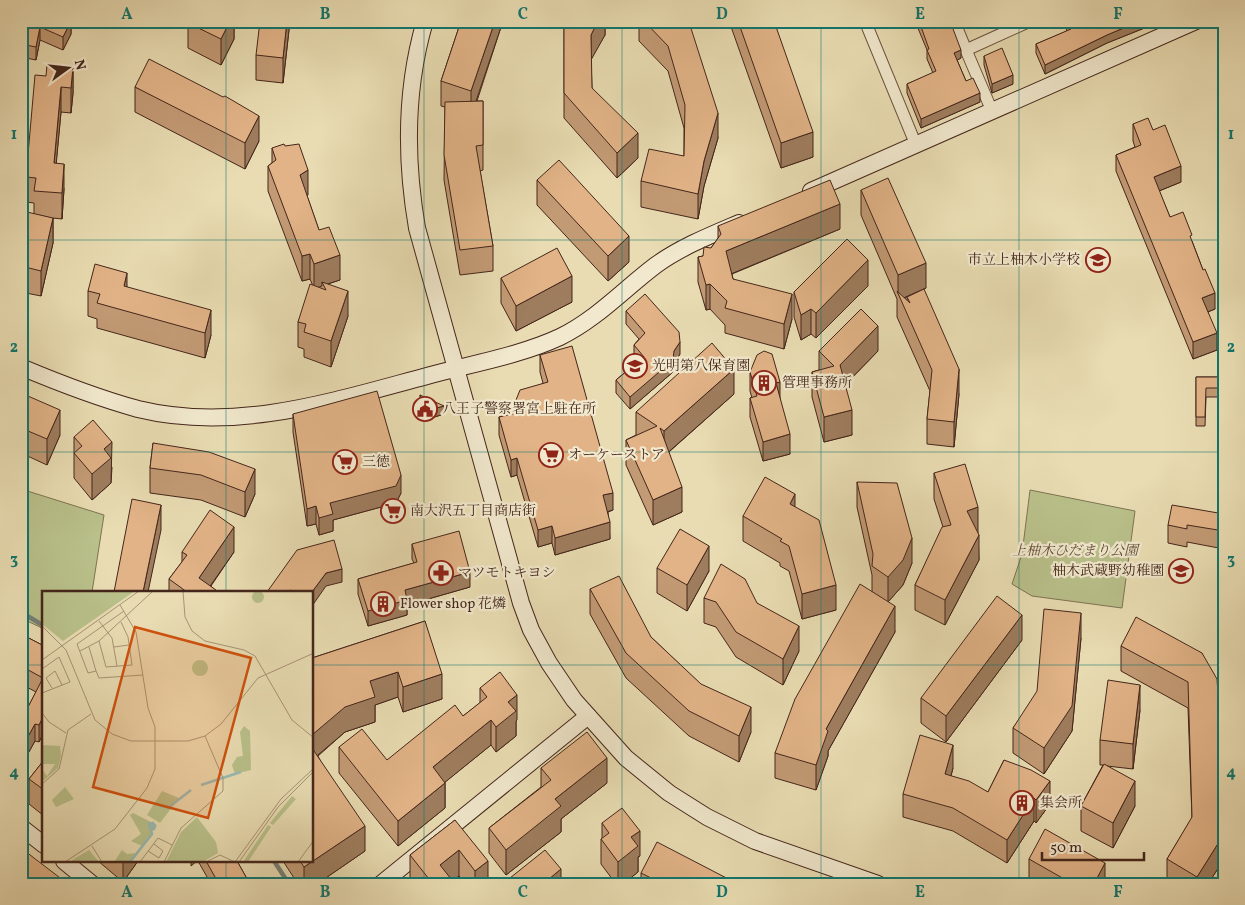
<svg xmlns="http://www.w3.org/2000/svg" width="1245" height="905" viewBox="0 0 1245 905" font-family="Vollkorn,'Noto Serif JP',serif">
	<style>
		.green { fill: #b9c08a; stroke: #7e7352 }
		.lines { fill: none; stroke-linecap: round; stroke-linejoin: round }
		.stream { stroke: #777f77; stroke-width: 4.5 }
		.street-casing { stroke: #6d5441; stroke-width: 13 }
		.secondary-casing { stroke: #44261b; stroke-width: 18 }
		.street { stroke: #f1e8cd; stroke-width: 11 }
		.secondary { stroke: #f1e8cd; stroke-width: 16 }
		.wall { fill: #c29a74; stroke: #44261b }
		.shaded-wall { fill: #9e7d5e; stroke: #44261b }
		.building { fill: #e1b387; stroke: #44261b }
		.grid { fill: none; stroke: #0f766e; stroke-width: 1; stroke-opacity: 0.55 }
		.labels { text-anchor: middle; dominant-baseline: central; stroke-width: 4.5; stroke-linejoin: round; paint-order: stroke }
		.poi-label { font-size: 14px; fill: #44261b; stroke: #f1e8cd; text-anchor: start }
		.park-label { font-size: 14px; font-style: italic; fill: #614c37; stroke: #f1e8cd }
		.inset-river { fill: none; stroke: #99bab4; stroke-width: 2.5 }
		.inset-road { fill: none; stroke: #a79376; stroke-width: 1 }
		.view { fill: #cf510e; fill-opacity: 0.15; stroke: #cf510e; stroke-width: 2.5 }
		.inset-edge { fill: none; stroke: #44261b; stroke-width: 2.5 }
		.neatline { fill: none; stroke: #0f766e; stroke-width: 2 }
		.grid-label { font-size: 16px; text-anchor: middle; font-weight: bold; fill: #0f766e }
	</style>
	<rect width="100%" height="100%" fill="#e9dcb2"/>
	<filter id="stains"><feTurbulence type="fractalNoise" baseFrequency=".004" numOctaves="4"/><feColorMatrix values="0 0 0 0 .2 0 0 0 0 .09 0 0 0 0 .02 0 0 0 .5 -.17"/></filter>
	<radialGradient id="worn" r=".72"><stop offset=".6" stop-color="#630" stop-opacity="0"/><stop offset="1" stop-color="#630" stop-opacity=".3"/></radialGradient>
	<g class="green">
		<polygon points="21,489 104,515 92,592 44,592 44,629 21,618"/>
		<polygon points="1030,490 1135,511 1122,608 1032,596 1012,584 1022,554"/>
	</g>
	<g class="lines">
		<g class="stream">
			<polyline points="21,612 44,626"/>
			<polyline points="274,861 289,884"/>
		</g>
		<defs>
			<g id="street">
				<polyline points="865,21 916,145"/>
				<polyline points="954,21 966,50 1030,21"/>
				<polyline points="966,50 992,111"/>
			</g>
			<g id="secondary">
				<path d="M425,21c-20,68 -20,137 -8,207l104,375 10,27 18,33 25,37 52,58 43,35 38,24 48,24 123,43"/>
				<polyline points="811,191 1196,21"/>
				<path d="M21,367c38,16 77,31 117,42 98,24 195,-8 289,-33 43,-12 92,-20 133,-39 37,-18 64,-48 96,-72 25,-18 55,-30 83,-42"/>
				<polyline points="21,827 44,845"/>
				<polyline points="64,861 92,884"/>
				<polyline points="381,884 588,716"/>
			</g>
		</defs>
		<use href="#street" class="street-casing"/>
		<use href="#secondary" class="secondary-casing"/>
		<use href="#street" class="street"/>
		<use href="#secondary" class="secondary"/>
	</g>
	<g class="wall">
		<polygon points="22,21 71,21 71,34 63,50 40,40 36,60 21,57"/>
		<polygon points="234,21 234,39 221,65 188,48 188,23"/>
		<polygon points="290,21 283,83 256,80 256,55"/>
		<polygon points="461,21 503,21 477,101 483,101 483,170 480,171 493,246 493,271 460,275 444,180 445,107 441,106 441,81"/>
		<polygon points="564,21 605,21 605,35 591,59 592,88 638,158 617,178 564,118"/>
		<polygon points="639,21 688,21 718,138 704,186 698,219 641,207 641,181 684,156 684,128 668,71 639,41"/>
		<polygon points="729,21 774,21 813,157 781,168"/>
		<polygon points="915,21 950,21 961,58 957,60 966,81 980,102 921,128 907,93 907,84 933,73 927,59 927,50"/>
		<polygon points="988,21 1004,21 991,27"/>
		<polygon points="1063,21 1162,21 1107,43 1045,74 1036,53 1036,44 1067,31"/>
		<polygon points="984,56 1013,84 992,93 984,65"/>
		<polygon points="73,67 73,93 71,113 61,112 56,163 64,189 62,219 53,218 53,243 41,296 21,292 21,221 25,222 34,213 34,203 26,202 26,177 46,76"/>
		<polygon points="135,87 259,141 245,169 135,112"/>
		<polygon points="1133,124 1153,130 1181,182 1159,191 1170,217 1192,241 1203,270 1215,309 1208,312 1217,350 1193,359 1116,171 1116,155 1135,147 1133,141"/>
		<polygon points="272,148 308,195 307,196 319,230 340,280 328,284 348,316 331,367 304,357 304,349 298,347 298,322 313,286 310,279 302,281 268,191 268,166 272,163"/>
		<polygon points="537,180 629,262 608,281 537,205"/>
		<polygon points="861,190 926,288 904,298 907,300 907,297 959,394 954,447 927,444 927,419 930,391 897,317 897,299 861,215"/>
		<polygon points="718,226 840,229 732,274 733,279 792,319 784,349 725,333 725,325 710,309 706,310 698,282 698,257 703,256 711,248 718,238"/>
		<polygon points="501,278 572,302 516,331 501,303"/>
		<polygon points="868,286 816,338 811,334 801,340 794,317 794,292"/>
		<polygon points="127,287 211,335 205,358 97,328 97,319 88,316 88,291"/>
		<polygon points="626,311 680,354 674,363 673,372 630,409 616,393 616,380 637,362 634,357 634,345 639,339 626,324"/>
		<polygon points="819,351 878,351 845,385 852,435 824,442 812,397 812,372 819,370"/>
		<polygon points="540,355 613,510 608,512 610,539 555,555 552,543 538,547 517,475 511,477 499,435 499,417 514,413 514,405 543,383 540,372"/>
		<polygon points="750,372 780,400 790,454 763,461 750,417 750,398 752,398 750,391"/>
		<polygon points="1196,377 1224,377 1224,397 1206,397 1205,426 1196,426"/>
		<polygon points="21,393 60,435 47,465 21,453"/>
		<polygon points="734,394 669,452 682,512 653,525 626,465 626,440 636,435 636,412"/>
		<polygon points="420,395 444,414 425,420 420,404"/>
		<polygon points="293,414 401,493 396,503 333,520 333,531 319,535 316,524 307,526 293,432"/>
		<polygon points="74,437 112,467 111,483 92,500 74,478"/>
		<polygon points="153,443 255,494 245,517 201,500 150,493 150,468"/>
		<polygon points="934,473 978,532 979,560 945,625 915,610 915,585 943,527 934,499"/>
		<polygon points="857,482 912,563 903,585 888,602 895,632 828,751 828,756 816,790 775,778 775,753 883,599 872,592 872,575 857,507"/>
		<polygon points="795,507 836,610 802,619 789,571 780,566 780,563 743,541 743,516"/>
		<polygon points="1224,514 1224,549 1187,542 1187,547 1168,543 1168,525"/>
		<polygon points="412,544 470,587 407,605 407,615 368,626 358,594 358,579 414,563 412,559"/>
		<polygon points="182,552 234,552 211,586 216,592 169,592 169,579 182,562"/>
		<polygon points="657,568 709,571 687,611 657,593"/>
		<polygon points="590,589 651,637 751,732 739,762 689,736 626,678 590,614"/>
		<polygon points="704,598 757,603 799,651 783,685 736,657 716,627 704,623"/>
		<polygon points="425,621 442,699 403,712 398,697 375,705 375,722 345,732 318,756 365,851 317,884 298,884 283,861 312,861 312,658"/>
		<polygon points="21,634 44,646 44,732 39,742 35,741 21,766 21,710 26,711 36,692 21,684"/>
		<polygon points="1081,638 1072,731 1044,774 1013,753 1013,728"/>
		<polygon points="1022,640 946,742 921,723 921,698"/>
		<polygon points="1121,646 1202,653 1224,784 1224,859 1208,884 1167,884 1167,859 1192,818 1188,708 1121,671"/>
		<polygon points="480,688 517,720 516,721 516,736 496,752 491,745 445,782 445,808 398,846 339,773 339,747 387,760 463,716 480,703"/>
		<polygon points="1140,710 1133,769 1107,766 1135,806 1113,848 1081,831 1081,806 1103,765 1100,765 1100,740"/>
		<polygon points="44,760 44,816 29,804 29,779"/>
		<polygon points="1004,760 1050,804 1036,823 1034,821 1007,863 953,831 903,817 903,794 953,768 951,776 988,792"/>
		<polygon points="541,768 607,783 561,819 561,832 506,875 489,853 489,828 541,787"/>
		<polygon points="455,820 488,884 466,884 459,876 453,881 455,884 413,884 410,881 410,855"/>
		<polygon points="602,823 640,856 638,857 638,872 623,884 616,884 601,864 601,839 602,838"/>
		<polygon points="1029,859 1105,884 1029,884"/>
		<polygon points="98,861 138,861 123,882"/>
		<polygon points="198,861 237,861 250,884 211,884"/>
		<polygon points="641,873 738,884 641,884"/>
	</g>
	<g class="shaded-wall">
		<polygon points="71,21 71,34 63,50 63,37"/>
		<polygon points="230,21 234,21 234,39 221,65 221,39"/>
		<polygon points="287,21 290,21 283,83 283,58"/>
		<polygon points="495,21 503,21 471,116 471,91"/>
		<polygon points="598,21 605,21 605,35 591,60 591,35"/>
		<polygon points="887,21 910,21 887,28"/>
		<polygon points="991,21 1004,21 991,27"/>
		<polygon points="1140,21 1162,21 1107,43 1045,74 1045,65 1107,35"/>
		<polygon points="40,27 40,40 36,60 36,47"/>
		<polygon points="961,50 961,58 954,62 954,53"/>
		<polygon points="73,67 73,93 71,113 71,88"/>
		<polygon points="1013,75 1013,84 992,93 992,84"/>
		<polygon points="61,87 61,112 54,188 54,163"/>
		<polygon points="980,93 980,102 921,128 921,119"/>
		<polygon points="718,113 718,138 704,186 698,219 698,194 704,161"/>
		<polygon points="259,116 259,141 245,169 245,143"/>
		<polygon points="813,132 813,157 781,168 781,143"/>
		<polygon points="638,133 638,158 617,178 617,153"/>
		<polygon points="64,164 64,189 62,219 62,193"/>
		<polygon points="1181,166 1181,182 1154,193 1154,177"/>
		<polygon points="308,170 308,195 300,200 300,175"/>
		<polygon points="840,204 840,229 726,276 726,251"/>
		<polygon points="53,218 53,243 41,296 41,271"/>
		<polygon points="629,236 629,262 608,281 608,256"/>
		<polygon points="310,254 310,279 302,281 302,256"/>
		<polygon points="340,255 340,280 324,285 322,282 322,286 314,289 314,264"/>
		<polygon points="868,260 868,286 816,338 816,313"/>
		<polygon points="926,263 926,288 901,299 898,293 898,275"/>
		<polygon points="127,273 127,298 124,286"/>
		<polygon points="572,276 572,302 516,331 516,306"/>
		<polygon points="710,284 710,309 706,310 706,285"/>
		<polygon points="348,291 348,316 331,367 331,341"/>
		<polygon points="1215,293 1215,309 1202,314 1202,298"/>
		<polygon points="792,294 792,319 784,349 784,324"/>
		<polygon points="811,309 811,334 801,340 801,315"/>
		<polygon points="211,310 211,335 205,358 205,333"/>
		<polygon points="878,326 878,351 840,390 840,365"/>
		<polygon points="1217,333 1217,350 1193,359 1193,342"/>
		<polygon points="680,342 680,354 674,363 673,372 630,409 630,397 674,351"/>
		<polygon points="734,369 734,394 664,456 664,431"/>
		<polygon points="959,369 959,394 954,447 954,422"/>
		<polygon points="780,382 780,401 776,383"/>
		<polygon points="444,406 444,414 425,420 425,411"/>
		<polygon points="60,410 60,435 47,465 47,439"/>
		<polygon points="852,410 852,435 824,442 824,417"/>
		<polygon points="790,434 790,454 763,461 763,442"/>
		<polygon points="112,442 111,483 92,500 92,474 104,449"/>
		<polygon points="517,458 517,475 511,477 511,460"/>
		<polygon points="255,469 255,494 245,517 245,492"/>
		<polygon points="401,475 401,493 396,503 333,520 333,531 319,535 319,518 330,503"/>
		<polygon points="682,487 682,512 653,525 653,500"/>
		<polygon points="613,493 613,510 603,513 603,495"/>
		<polygon points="795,494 795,519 790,504"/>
		<polygon points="161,505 161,530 148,592 143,592"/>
		<polygon points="316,506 316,524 307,526 307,509"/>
		<polygon points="978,507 978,532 967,536 967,511"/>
		<polygon points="610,522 610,539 555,555 555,538"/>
		<polygon points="552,526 552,543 538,547 538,530"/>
		<polygon points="234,527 234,552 206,592 199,578"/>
		<polygon points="979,535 979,560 945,625 945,600"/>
		<polygon points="912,538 912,563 903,585 888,602 888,577"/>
		<polygon points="709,546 709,571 687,611 687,585"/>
		<polygon points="342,569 342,582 326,586 312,606 312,592 326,573"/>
		<polygon points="470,572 470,587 407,605 407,615 368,626 368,611 405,590"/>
		<polygon points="836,585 836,610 802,619 802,594"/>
		<polygon points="895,606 895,632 828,751 828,756 816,790 816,765 826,729"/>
		<polygon points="1081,613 1081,638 1072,731 1044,774 1044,748"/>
		<polygon points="1022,615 1022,640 946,742 946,716"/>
		<polygon points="799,626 799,651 783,685 783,659"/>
		<polygon points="398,672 398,697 375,705 375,722 345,732 312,760 312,735 370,681"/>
		<polygon points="442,674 442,699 403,712 403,687"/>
		<polygon points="1140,685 1140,710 1133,769 1133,744"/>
		<polygon points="517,695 517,720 516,721 516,736 496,752 496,727 508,702"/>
		<polygon points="751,707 751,732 739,762 739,736"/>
		<polygon points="44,715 44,732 39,742 39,725"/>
		<polygon points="491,720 491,745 433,792 433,767"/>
		<polygon points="35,724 35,741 21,766 21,749"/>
		<polygon points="953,745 953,768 945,797 945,774"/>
		<polygon points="607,758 607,783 561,819 561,832 506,875 506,850 555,799"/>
		<polygon points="1050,781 1050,804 1036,823 1036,800"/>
		<polygon points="1135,781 1135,806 1113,848 1113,823"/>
		<polygon points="445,783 445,808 398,846 398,821"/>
		<polygon points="1034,798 1034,821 1007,863 1007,840"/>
		<polygon points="365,826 365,851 317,884 304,884 304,867"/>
		<polygon points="640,831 640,856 638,857 638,872 623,884 618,884 618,862 631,837"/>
		<polygon points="1224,834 1224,859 1208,884 1197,884 1197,877"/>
		<polygon points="459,850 459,876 449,884 440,865"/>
		<polygon points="123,861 138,861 123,882"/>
		<polygon points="191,861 197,861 191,866"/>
		<polygon points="488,861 488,884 475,884 475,871"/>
		<polygon points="1105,863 1105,884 1094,884"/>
		<polygon points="561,869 561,884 543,884"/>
	</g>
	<g class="building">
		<polygon points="25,21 71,21 63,37 40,27 36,47 21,44 21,33"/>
		<polygon points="189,21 230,21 221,39 188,23"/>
		<polygon points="260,21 287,21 283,58 256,55"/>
		<polygon points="461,21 495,21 471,91 441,81"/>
		<polygon points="564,21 598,21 591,35 592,88 638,133 617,153 564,93"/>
		<polygon points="644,21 688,21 689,22 718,113 704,161 698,194 641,181 649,149 684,156 685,105 668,46"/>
		<polygon points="738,21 774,21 813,132 781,143"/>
		<polygon points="919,21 950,21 961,50 954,53 966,81 973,78 980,93 921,119 907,84 936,71 927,50 929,49"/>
		<polygon points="1067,21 1140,21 1107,35 1045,65 1036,44 1071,29"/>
		<polygon points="1002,48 1013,75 992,84 984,56"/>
		<polygon points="149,59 223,97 225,96 259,116 245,143 135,87"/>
		<polygon points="47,65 73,67 71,88 61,87 54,163 64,164 62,193 34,191 36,178 26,177 35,75 46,76"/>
		<polygon points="483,101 483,145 476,146 493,246 460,250 444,155 445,102"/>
		<polygon points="1148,118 1153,130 1165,125 1181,166 1154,177 1170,217 1183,212 1192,235 1190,236 1203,270 1205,269 1215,293 1202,298 1217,333 1193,342 1116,155 1141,145 1133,124"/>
		<polygon points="284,144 285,146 299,144 308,170 300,175 319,230 329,227 340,255 314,264 310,254 302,256 268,166 276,160 272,148"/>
		<polygon points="559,160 629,236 608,256 537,180"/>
		<polygon points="888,178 926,263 898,275 861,190"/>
		<polygon points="830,180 840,204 726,251 733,279 792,294 784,324 725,308 727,301 710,284 706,285 698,257 703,256 704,247 711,248 721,234 718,226"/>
		<polygon points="27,212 53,218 41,271 21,266 21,221 25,222"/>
		<polygon points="847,239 868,260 816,313 811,309 801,315 794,292"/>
		<polygon points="557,248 572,276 516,306 501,278"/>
		<polygon points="95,264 127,273 124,286 211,310 205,333 97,303 100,294 88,291"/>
		<polygon points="322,282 348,291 331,341 304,332 306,324 298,322 310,284 326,290"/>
		<polygon points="924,289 959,369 954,422 927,419 932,370 897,291 910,303 907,297"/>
		<polygon points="645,294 679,332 680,342 674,351 673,360 630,397 616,380 644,357 634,345 645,333 626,311"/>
		<polygon points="861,309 878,326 840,365 852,410 824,417 812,372 834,366 819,351"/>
		<polygon points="712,343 734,369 664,431 660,428 682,487 653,500 626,440 657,426 636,412"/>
		<polygon points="572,346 613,493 603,495 610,522 555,538 552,526 538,530 517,458 511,460 499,417 516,413 514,405 520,390 548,382 540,355"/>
		<polygon points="764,351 772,354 780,382 776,383 790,434 763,442 750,398 757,396 750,372 757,355"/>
		<polygon points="1196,377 1224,377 1224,388 1206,388 1205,417 1196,417"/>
		<polygon points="377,391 401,475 396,486 330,503 333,514 319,518 316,506 307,509 293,414"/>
		<polygon points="21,393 60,410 47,439 21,428"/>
		<polygon points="420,395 444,406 425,411"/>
		<polygon points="93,420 112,442 104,449 111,458 92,474 74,453 82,446 74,437"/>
		<polygon points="153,443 209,452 255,469 245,492 201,475 150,468"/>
		<polygon points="965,464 978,507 967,511 979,535 945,600 915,585 942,527 951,525 934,473"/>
		<polygon points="765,477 795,494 790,504 819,520 836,585 802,594 789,546 780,541 782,539 743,516"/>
		<polygon points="857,482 897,483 912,538 903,560 888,577 872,566 873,554"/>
		<polygon points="132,499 161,505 143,592 114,592"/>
		<polygon points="1172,505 1224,514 1224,531 1187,525 1187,529 1168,525"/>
		<polygon points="210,510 234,527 199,578 216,590 213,592 187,592 169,579 187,555 182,552"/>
		<polygon points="680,529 709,546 687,585 657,568"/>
		<polygon points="459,531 470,572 405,590 407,600 368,611 358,579 417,562 412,544"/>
		<polygon points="334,540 342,569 326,573 312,592 294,592 290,590 288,592 267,592 297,550"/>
		<polygon points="721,564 745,579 757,603 799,626 783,659 736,632 716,602 704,598"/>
		<polygon points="619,576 651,637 701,684 751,707 739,736 689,711 626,653 590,589"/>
		<polygon points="860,584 895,606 826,729 828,731 816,765 775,753 795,699"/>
		<polygon points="997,596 1022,615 946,716 921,698"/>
		<polygon points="1044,609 1081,613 1072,706 1044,748 1013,728 1037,691"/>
		<polygon points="1136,617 1202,653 1217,679 1224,784 1224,834 1197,877 1167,859 1192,817 1188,682 1121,646"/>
		<polygon points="425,621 442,674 403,687 398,672 370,681 375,697 345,707 312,735 312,658"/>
		<polygon points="21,634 44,646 44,715 39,725 35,724 21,749 21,710 22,709 26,711 43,678 21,666"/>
		<polygon points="500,672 517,695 508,702 516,711 496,727 491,720 433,767 445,783 398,821 339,747 362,729 387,760 455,705 463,716 487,697 480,688"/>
		<polygon points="1108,680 1140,685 1133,744 1100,740"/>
		<polygon points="587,732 607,758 555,799 561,806 506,850 489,828 551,780 541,768"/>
		<polygon points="920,735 953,745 945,774 969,781 988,792 1004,760 1031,770 1050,781 1036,800 1034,798 1007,840 953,808 903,794"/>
		<polygon points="312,748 365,826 304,867 300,861 312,861"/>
		<polygon points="44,760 44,790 29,779"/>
		<polygon points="1104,764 1135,781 1113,823 1081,806"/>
		<polygon points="622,808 640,831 631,837 638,846 618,862 601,839 609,833 602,823"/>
		<polygon points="455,820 488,861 475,871 459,850 440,865 455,884 433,884 410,855"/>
		<polygon points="1045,829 1105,863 1094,884 1073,884 1029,859"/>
		<polygon points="657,842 738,884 663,884 641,873"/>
		<polygon points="21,848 68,884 21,884"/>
		<polygon points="545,850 561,869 543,884 506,884 505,882"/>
		<polygon points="206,861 237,861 250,884 219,884"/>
		<polygon points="560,878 573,884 557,884"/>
		<polygon points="403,880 406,884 398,884"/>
	</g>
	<path class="grid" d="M226,21v571M424,21v863M622,21v863M821,21v863M1019,21v863M21,240h1203M21,452h1203M21,665h23M312,665h912M226,861v23"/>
	<defs>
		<symbol id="school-ring" viewBox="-11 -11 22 22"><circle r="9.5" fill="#f1e8cd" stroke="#8f2418" stroke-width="1.5"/><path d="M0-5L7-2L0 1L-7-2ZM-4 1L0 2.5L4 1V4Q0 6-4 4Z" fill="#8f2418"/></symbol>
		<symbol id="building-ring" viewBox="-11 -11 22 22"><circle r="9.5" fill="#f1e8cd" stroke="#8f2418" stroke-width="1.5"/><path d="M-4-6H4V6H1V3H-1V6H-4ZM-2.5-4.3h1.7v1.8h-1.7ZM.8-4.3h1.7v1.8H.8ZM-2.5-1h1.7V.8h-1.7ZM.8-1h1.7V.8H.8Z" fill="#8f2418"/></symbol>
		<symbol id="civic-ring" viewBox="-11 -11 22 22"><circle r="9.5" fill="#f1e8cd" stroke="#8f2418" stroke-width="1.5"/><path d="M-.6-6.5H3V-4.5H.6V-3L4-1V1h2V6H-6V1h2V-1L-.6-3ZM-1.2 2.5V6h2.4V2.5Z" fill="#8f2418"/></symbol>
		<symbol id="supermarket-ring" viewBox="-11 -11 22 22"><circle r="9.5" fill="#f1e8cd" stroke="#8f2418" stroke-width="1.5"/><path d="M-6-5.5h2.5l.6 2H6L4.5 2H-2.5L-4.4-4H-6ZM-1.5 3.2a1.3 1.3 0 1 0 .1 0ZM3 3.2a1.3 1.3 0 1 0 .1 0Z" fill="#8f2418"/></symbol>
		<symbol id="pharmacy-ring" viewBox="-11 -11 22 22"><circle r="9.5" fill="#f1e8cd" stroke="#8f2418" stroke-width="1.5"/><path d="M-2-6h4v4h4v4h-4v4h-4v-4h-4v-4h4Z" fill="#8f2418"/></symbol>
	</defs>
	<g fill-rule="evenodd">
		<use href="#school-ring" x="1084" y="246" width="28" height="28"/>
		<use href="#school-ring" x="621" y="352" width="28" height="28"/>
		<use href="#building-ring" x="750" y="369" width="28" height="28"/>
		<use href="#civic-ring" x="411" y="395" width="28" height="28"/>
		<use href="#supermarket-ring" x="537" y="441" width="28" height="28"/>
		<use href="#supermarket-ring" x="331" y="448" width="28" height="28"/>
		<use href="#supermarket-ring" x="379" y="497" width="28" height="28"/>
		<use href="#school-ring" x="1167" y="557" width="28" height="28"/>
		<use href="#pharmacy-ring" x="427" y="559" width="28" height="28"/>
		<use href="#building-ring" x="369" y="590" width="28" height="28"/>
		<use href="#building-ring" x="1008" y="789" width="28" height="28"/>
	</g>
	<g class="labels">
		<g class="poi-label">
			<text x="1080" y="260" text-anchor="end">市立上柚木小学校</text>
			<text x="652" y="366">光明第八保育園</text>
			<text x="782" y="383">管理事務所</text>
			<text x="442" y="409">八王子警察署宮上駐在所</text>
			<text x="568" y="455">オーケーストア</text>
			<text x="362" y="462">三徳</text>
			<text x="410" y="511">南大沢五丁目商店街</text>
			<text x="1164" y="571" text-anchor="end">柚木武蔵野幼稚園</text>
			<text x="458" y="573">マツモトキヨシ</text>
			<text x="400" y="604">Flower shop 花燐</text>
			<text x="1040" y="803">集会所</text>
		</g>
		<g class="park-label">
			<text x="1075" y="551">上柚木ひだまり公園</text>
		</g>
	</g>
	<g transform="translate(42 591)">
		<rect width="271" height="271" fill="#e9dcb2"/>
		<path d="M210 6a6 6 0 1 1 12 0a6 6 0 1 1-12 0ZM93,0l-72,50 -21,-17v-33zM150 77a8 8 0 1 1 16 0a8 8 0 1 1-16 0ZM202,135l6,5 1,39 -16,4 -3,-9 5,-8 6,-1 -3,-24zM0,154l18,1 1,10 -3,12 -16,14v-13l5,7 12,-18 -4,6h-13zM23,196l9,12 -18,8 -4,-7zM120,200l17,7 -19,25 -13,-8zM250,205l4,3 -23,26 -3,-2zM91,222l24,12 -15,21 -11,-5 10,-7 -11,-19zM155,226l19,25 2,11 -15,9h-37l15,-30zM226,234l3,2 -23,35h-5zM47,259l10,12h-29l4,-3zM80,259l5,4 11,-1 -7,9h-17z" fill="#b9c08a"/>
		<path class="inset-river" d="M159,194l40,-13M118,215l8,2 23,-18M88,271l22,-28 -3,-10 4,-1 2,3 -1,3 -4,-2 3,-1"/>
		<path class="inset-road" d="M141,0l2,26 7,14 13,10 39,9 11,6 37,64 22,18M82,20l-47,33 11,29 8,-2 3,7 44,-3M57,30l13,17 5,28M0,35l24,24 29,70 17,14 19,7h57l17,-5 16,-12 37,-46 56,-25M57,50l7,26 26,-2 -4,-28 -7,-15M47,56l7,24M72,56l15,-2M38,60l19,-10 54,-50M0,69l97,-69M0,78l17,-12 11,25 -28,11M10,97l-6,-10 9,-7 7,14M0,122l7,9 17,11M0,193l17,-15 9,-39 23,-16M50,255l10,16M106,260l11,7 4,-7 -9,-7M23,271l50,-33 32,-41 8,-19v-42l-7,-19 -12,-76 -16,-27M98,271l18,-24 14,7M122,271l17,-34 42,-37v-13l-18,-42M164,271l14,-7 15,7M193,271l46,-63 33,-31M197,271l39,-55 36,-36M256,271l16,-22"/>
		<path class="view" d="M93,36l116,31 -43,160 -115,-31z"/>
		<rect width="271" height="271" class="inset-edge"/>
	</g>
	<rect width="1245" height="905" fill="none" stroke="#e9dcb2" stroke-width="55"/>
	<g transform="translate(68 68) rotate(75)" stroke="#f1e8cd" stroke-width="4" paint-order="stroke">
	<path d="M0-4L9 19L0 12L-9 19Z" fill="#44261b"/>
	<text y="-8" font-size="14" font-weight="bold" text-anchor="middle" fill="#44261b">N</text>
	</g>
	<path d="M1042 852v8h102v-8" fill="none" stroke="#44261b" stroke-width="2.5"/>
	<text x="1050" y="852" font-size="15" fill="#44261b" stroke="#f1e8cd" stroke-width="4" paint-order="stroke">50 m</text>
	<rect x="28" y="28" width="1190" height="850" class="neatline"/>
	<g class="grid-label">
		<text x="127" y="19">A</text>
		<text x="325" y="19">B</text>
		<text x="523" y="19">C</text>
		<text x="722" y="19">D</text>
		<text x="920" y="19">E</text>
		<text x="1118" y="19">F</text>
		<text x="14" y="139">1</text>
		<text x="1231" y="139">1</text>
		<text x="14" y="352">2</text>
		<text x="1231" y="352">2</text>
		<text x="14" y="564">3</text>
		<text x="1231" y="564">3</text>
		<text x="14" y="777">4</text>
		<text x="1231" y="777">4</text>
		<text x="127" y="897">A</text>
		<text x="325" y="897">B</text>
		<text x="523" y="897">C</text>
		<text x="722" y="897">D</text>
		<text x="920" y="897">E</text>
		<text x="1118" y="897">F</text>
	</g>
	<rect width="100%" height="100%" filter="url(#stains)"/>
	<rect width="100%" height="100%" fill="url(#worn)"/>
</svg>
